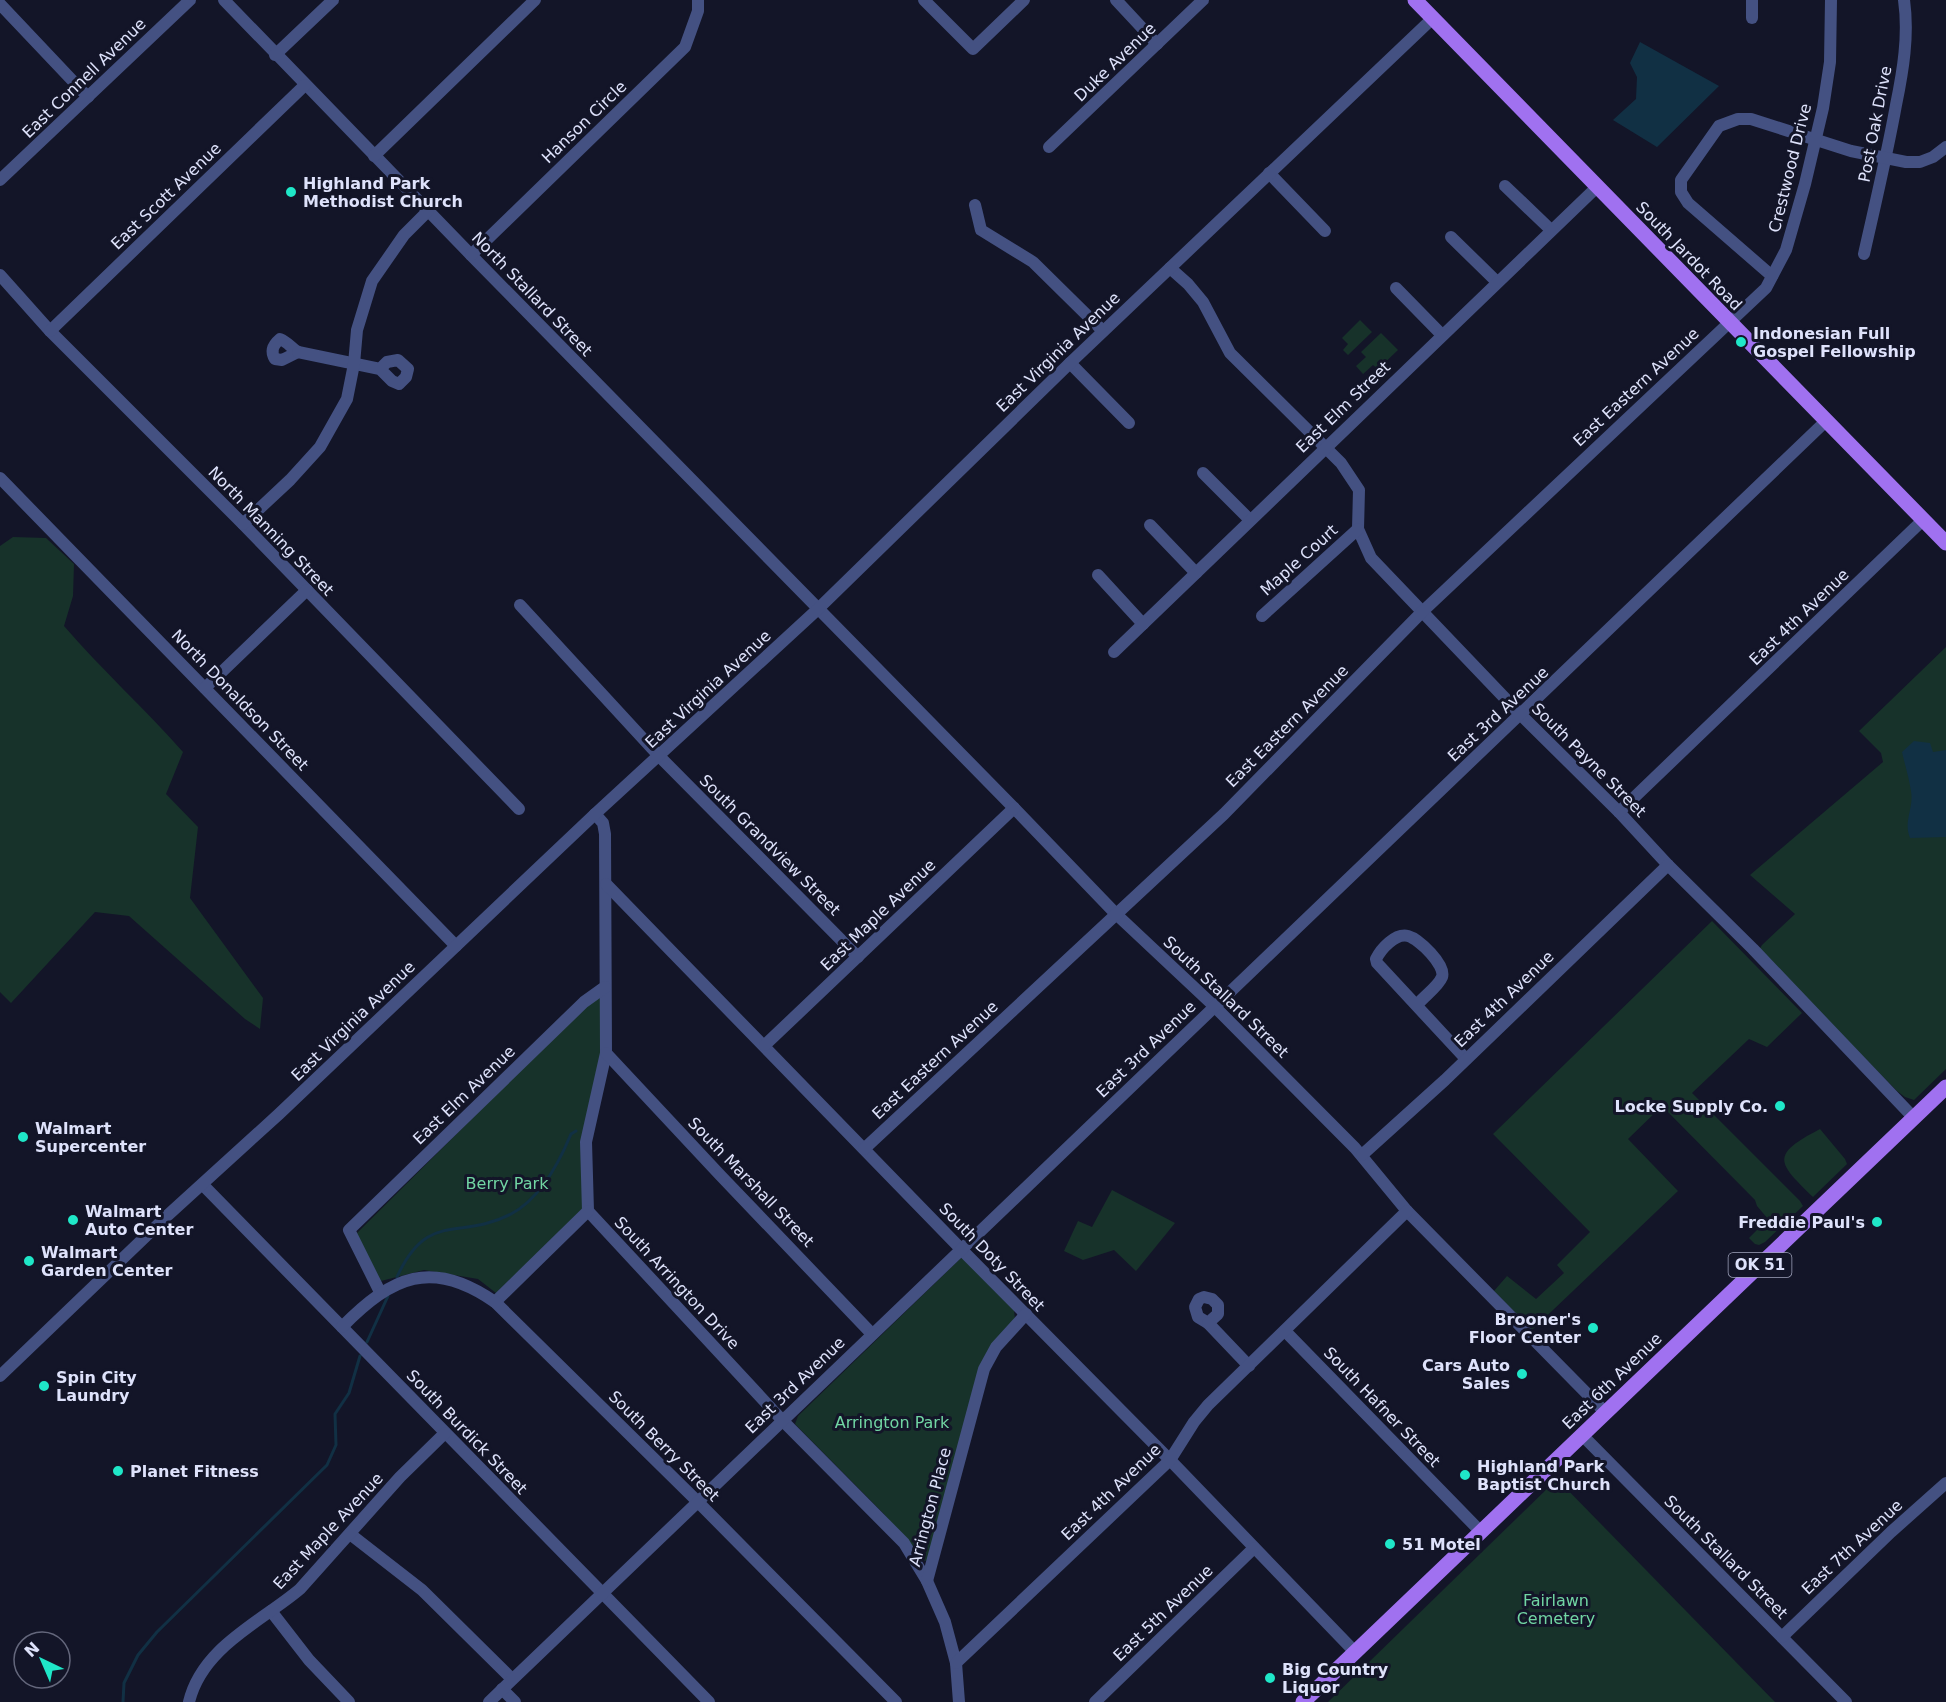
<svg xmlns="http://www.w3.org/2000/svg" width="1946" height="1702" viewBox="0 0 1946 1702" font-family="'DejaVu Sans',sans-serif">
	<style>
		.green { fill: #17322a }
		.water { fill: #113044 }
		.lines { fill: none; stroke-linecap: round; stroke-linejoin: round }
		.stream { stroke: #113044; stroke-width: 3 }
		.minor { stroke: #445182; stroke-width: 12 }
		.major { stroke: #a071f0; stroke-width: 15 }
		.poi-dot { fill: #1fe7c8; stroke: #131528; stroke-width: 2 }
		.labels { text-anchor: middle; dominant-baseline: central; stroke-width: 6; stroke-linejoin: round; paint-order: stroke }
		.shield { fill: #131528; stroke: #a1a4bc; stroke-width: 1.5 }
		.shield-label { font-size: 15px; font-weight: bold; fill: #dee2fb }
		.street-label { font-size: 16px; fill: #dee2fb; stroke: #131528 }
		.poi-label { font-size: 16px; font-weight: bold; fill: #dee2fb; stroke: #131528; text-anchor: start }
		.park-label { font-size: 16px; fill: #71d5a3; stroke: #131528 }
	</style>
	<rect width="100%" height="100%" fill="#131528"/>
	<g class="green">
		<polygon points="1360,320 1372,332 1348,355 1343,350 1348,344 1342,338"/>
		<polygon points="1381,333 1398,350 1378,369 1373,365 1363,374 1356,366 1366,357 1361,352"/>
		<path d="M13,537l33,1 28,26 -1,32 -9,30c38,44 81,83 119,126l-17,42 32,33 -8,71 73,100 -3,31 -15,-10 -116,-103 -34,-4 -84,91 -11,-11v-446z"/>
		<polygon points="1946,647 1946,1069 1914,1100 1905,1097 1897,1091 1759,950 1762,945 1795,914 1750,875 1883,762 1881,753 1859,731"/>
		<polygon points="1712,921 1802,1013 1767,1047 1749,1039 1692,1093 1800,1201 1803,1206 1765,1242 1759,1245 1755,1244 1749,1238 1768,1219 1757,1206 1755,1200 1662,1106 1628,1139 1678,1191 1532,1330 1494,1291 1507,1276 1536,1299 1564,1273 1557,1265 1590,1232 1493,1134"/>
		<polygon points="605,993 603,1051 583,1208 496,1293 478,1279 424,1270 381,1281 356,1234 587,1004"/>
		<path d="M1820,1129l25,30 2,5 -34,33c-36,-35 -43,-42 7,-68z"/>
		<polygon points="1112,1190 1175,1223 1136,1271 1114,1250 1083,1260 1064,1251 1078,1221 1092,1227"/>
		<polygon points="962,1257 1014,1310 1015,1320 1002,1333 928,1559 925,1561 920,1558 914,1548 883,1513 795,1424 798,1416"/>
		<polygon points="1557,1479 1775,1702 1328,1702"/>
	</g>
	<g class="water">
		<polygon points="1640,42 1719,86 1657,147 1613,120 1636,99 1637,77 1630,63"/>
		<path d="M1914,741l16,2 3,9 13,-2v87l-36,1c-7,-17 4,-29 1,-47 -2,-13 -6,-26 -9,-39z"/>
	</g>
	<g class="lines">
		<g class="stream">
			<path d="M397,1277c31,-68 63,-36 114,-63 29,-15 48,-51 60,-80l5,-3"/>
			<polyline points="367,1342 388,1296"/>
			<polyline points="123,1702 124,1683 138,1655 157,1632 327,1465 336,1445 335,1414 349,1393 360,1356"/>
		</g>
		<g class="minor">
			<polyline points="224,0 471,255 1014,808 1116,914 1214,1006 1355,1148 1407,1211 1605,1412"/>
			<polyline points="924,0 973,49 1024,0"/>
			<polyline points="1116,0 1157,44"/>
			<polyline points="0,4 88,97"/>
			<polyline points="1752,18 1752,0"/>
			<polyline points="275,55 333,0"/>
			<polyline points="1049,147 1203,0"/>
			<polyline points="374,156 535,0"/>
			<polyline points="1269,173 1325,231"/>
			<polyline points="0,180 190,0"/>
			<polyline points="1505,186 1551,230"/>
			<polyline points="975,205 981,230 1033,262 1103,331"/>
			<polyline points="1451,237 1497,282"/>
			<path d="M1864,254c11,-49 23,-99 32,-149 7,-34 13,-70 8,-105"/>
			<polyline points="471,255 685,47 698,11 698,0"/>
			<polyline points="1170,268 1188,284 1203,302 1230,353 1341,463 1359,490 1358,529 1371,558 1521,715 1619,812 1668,865 1753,949 1914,1118"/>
			<polyline points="0,275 50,331 243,524 519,809"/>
			<polyline points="1772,276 1688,203 1681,192 1681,180 1719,126 1738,119 1751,119 1851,151 1906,162 1920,162 1933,157 1946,147"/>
			<polyline points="1396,288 1442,335"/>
			<polyline points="50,331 305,85"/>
			<path d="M280,339c8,3 11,9 18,13l-16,8 -7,-1c-5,-8 -2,-14 5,-20z"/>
			<polyline points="298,352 380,369 387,362 398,360 408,369 406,377 399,384 392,381 380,369"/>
			<polyline points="1070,363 1129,423"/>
			<polyline points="1203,473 1250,520"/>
			<polyline points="0,478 456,946"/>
			<polyline points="243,524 290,480 320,447 347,399 354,364 357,330 372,281 404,235 428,211"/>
			<polyline points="1150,525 1196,573"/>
			<polyline points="1098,575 1143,624"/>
			<polyline points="520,605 659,756 858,957"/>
			<polyline points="1262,616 1358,529"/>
			<polyline points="1114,652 1597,187"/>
			<polyline points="205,688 307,590"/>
			<polyline points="1619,812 1923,520"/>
			<polyline points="595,814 603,823 605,834 606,1053 586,1142 588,1211 782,1420 904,1543 927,1581 945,1622 956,1663 959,1702"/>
			<polyline points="606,884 961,1249 1170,1460 1355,1652"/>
			<path d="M1417,1005c7,-9 21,-18 25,-28 4,-12 -23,-38 -34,-41 -13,-3 -27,13 -32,23l1,4 89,96"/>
			<polyline points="765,1045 1014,808"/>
			<polyline points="606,1053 720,1175 872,1334"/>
			<polyline points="864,1149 1224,814 1422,612 1766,288 1786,250 1805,184 1823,108 1830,62 1831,0"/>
			<polyline points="1362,1155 1445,1080 1668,865"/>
			<polyline points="203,1185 709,1702"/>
			<polyline points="380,1292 349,1230 584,1002 605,987"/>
			<polygon points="1204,1297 1212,1299 1218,1305 1218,1314 1208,1323 1198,1317 1195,1307 1199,1299"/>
			<polyline points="495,1302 588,1211"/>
			<polyline points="1208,1323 1249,1366"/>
			<path d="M342,1327c50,-51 90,-69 153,-25l202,199 199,201"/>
			<polyline points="1285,1331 1481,1532"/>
			<polyline points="0,1376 168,1215 279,1114 595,814 818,609 1070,363 1433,18"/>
			<polyline points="1582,1435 1846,1702"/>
			<polyline points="350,1534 422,1590 512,1679"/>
			<polyline points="927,1581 984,1369 996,1347 1026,1314"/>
			<polyline points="271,1611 309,1660 349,1702"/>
			<polyline points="1782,1637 1891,1532 1946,1483"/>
			<polyline points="956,1663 1170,1460 1194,1422 1208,1405 1407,1211"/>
			<polyline points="502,1689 515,1702"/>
			<path d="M189,1702c13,-55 72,-80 111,-113l100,-112 45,-44"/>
			<polyline points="489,1702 1826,421"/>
			<polyline points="1095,1702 1254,1548"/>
		</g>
		<g class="major">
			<polyline points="1415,0 1946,543"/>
			<polyline points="1303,1702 1946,1087"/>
		</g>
	</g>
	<g class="poi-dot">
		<circle cx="291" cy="192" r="6"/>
		<circle cx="1741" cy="342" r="6"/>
		<circle cx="1780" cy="1106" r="6"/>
		<circle cx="23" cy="1137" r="6"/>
		<circle cx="73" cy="1220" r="6"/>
		<circle cx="1877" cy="1222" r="6"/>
		<circle cx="29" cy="1261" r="6"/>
		<circle cx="1593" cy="1328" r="6"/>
		<circle cx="1522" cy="1374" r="6"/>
		<circle cx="44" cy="1386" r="6"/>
		<circle cx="118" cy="1471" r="6"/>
		<circle cx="1465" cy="1475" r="6"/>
		<circle cx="1390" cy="1544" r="6"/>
		<circle cx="1270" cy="1678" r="6"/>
	</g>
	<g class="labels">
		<rect class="shield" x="1728.5" y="1253" width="63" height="24" rx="4.5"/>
		<g class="shield-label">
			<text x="1760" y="1265">OK 51</text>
		</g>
		<g class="street-label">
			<text transform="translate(1115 62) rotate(-44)">Duke Avenue</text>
			<text transform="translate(84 78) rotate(-44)">East Connell Avenue</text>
			<text transform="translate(584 122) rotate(-44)">Hanson Circle</text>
			<text transform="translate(1875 124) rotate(-79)">Post Oak Drive</text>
			<text transform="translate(1790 168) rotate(-76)">Crestwood Drive</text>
			<text transform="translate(166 196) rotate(-44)">East Scott Avenue</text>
			<text transform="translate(1689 256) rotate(46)">South Jardot Road</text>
			<text transform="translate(532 294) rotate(46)">North Stallard Street</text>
			<text transform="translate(1058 352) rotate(-44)">East Virginia Avenue</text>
			<text transform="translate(1636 387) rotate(-43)">East Eastern Avenue</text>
			<text transform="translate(1343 407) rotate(-44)">East Elm Street</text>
			<text transform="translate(271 531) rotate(46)">North Manning Street</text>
			<text transform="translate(1299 560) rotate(-42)">Maple Court</text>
			<text transform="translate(1799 617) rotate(-44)">East 4th Avenue</text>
			<text transform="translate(708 689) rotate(-43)">East Virginia Avenue</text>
			<text transform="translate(240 700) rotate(46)">North Donaldson Street</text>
			<text transform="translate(1498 714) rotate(-43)">East 3rd Avenue</text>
			<text transform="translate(1287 726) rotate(-45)">East Eastern Avenue</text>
			<text transform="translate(1589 760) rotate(45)">South Payne Street</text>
			<text transform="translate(770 845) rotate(45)">South Grandview Street</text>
			<text transform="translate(878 915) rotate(-44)">East Maple Avenue</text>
			<text transform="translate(1226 997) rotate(44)">South Stallard Street</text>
			<text transform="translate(1504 999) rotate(-44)">East 4th Avenue</text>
			<text transform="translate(353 1021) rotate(-44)">East Virginia Avenue</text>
			<text transform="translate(1146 1049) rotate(-44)">East 3rd Avenue</text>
			<text transform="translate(935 1060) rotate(-43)">East Eastern Avenue</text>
			<text transform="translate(464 1095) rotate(-44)">East Elm Avenue</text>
			<text transform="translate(751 1182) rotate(46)">South Marshall Street</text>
			<text transform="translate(992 1257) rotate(46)">South Doty Street</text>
			<text transform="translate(677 1283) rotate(47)">South Arrington Drive</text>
			<text transform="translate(1612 1381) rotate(-44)">East 6th Avenue</text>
			<text transform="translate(795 1385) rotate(-44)">East 3rd Avenue</text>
			<text transform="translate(1382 1407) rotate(46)">South Hafner Street</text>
			<text transform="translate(467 1432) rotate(46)">South Burdick Street</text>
			<text transform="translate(664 1446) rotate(45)">South Berry Street</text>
			<text transform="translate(1111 1492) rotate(-44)">East 4th Avenue</text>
			<text transform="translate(930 1507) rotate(-75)">Arrington Place</text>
			<text transform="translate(328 1531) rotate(-47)">East Maple Avenue</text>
			<text transform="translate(1852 1547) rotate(-43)">East 7th Avenue</text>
			<text transform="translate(1726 1557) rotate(45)">South Stallard Street</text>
			<text transform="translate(1163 1613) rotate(-44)">East 5th Avenue</text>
		</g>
		<g class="poi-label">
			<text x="303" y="183">Highland Park<tspan x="303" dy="18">Methodist Church</tspan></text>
			<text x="1753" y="333">Indonesian Full<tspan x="1753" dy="18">Gospel Fellowship</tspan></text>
			<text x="1768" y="1106" text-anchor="end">Locke Supply Co.</text>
			<text x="35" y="1128">Walmart<tspan x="35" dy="18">Supercenter</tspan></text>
			<text x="85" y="1211">Walmart<tspan x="85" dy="18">Auto Center</tspan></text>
			<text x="1865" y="1222" text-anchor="end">Freddie Paul's</text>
			<text x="41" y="1252">Walmart<tspan x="41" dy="18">Garden Center</tspan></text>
			<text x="1581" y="1319" text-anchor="end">Brooner's<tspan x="1581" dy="18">Floor Center</tspan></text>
			<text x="1510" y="1365" text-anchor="end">Cars Auto<tspan x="1510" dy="18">Sales</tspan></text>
			<text x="56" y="1377">Spin City<tspan x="56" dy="18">Laundry</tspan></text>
			<text x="1477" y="1466">Highland Park<tspan x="1477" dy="18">Baptist Church</tspan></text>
			<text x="130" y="1471">Planet Fitness</text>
			<text x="1402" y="1544">51 Motel</text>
			<text x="1282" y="1669">Big Country<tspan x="1282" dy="18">Liquor</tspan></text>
		</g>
		<g class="park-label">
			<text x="507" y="1183">Berry Park</text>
			<text x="892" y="1422">Arrington Park</text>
			<text x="1556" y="1600">Fairlawn<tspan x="1556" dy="18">Cemetery</tspan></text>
		</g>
	</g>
	<g transform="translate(42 1660) rotate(316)"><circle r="28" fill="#131528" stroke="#64677c" stroke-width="1.5"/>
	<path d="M0-4.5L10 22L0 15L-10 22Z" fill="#1fe7c8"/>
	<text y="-9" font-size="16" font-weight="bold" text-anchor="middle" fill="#dee2fb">N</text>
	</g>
</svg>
